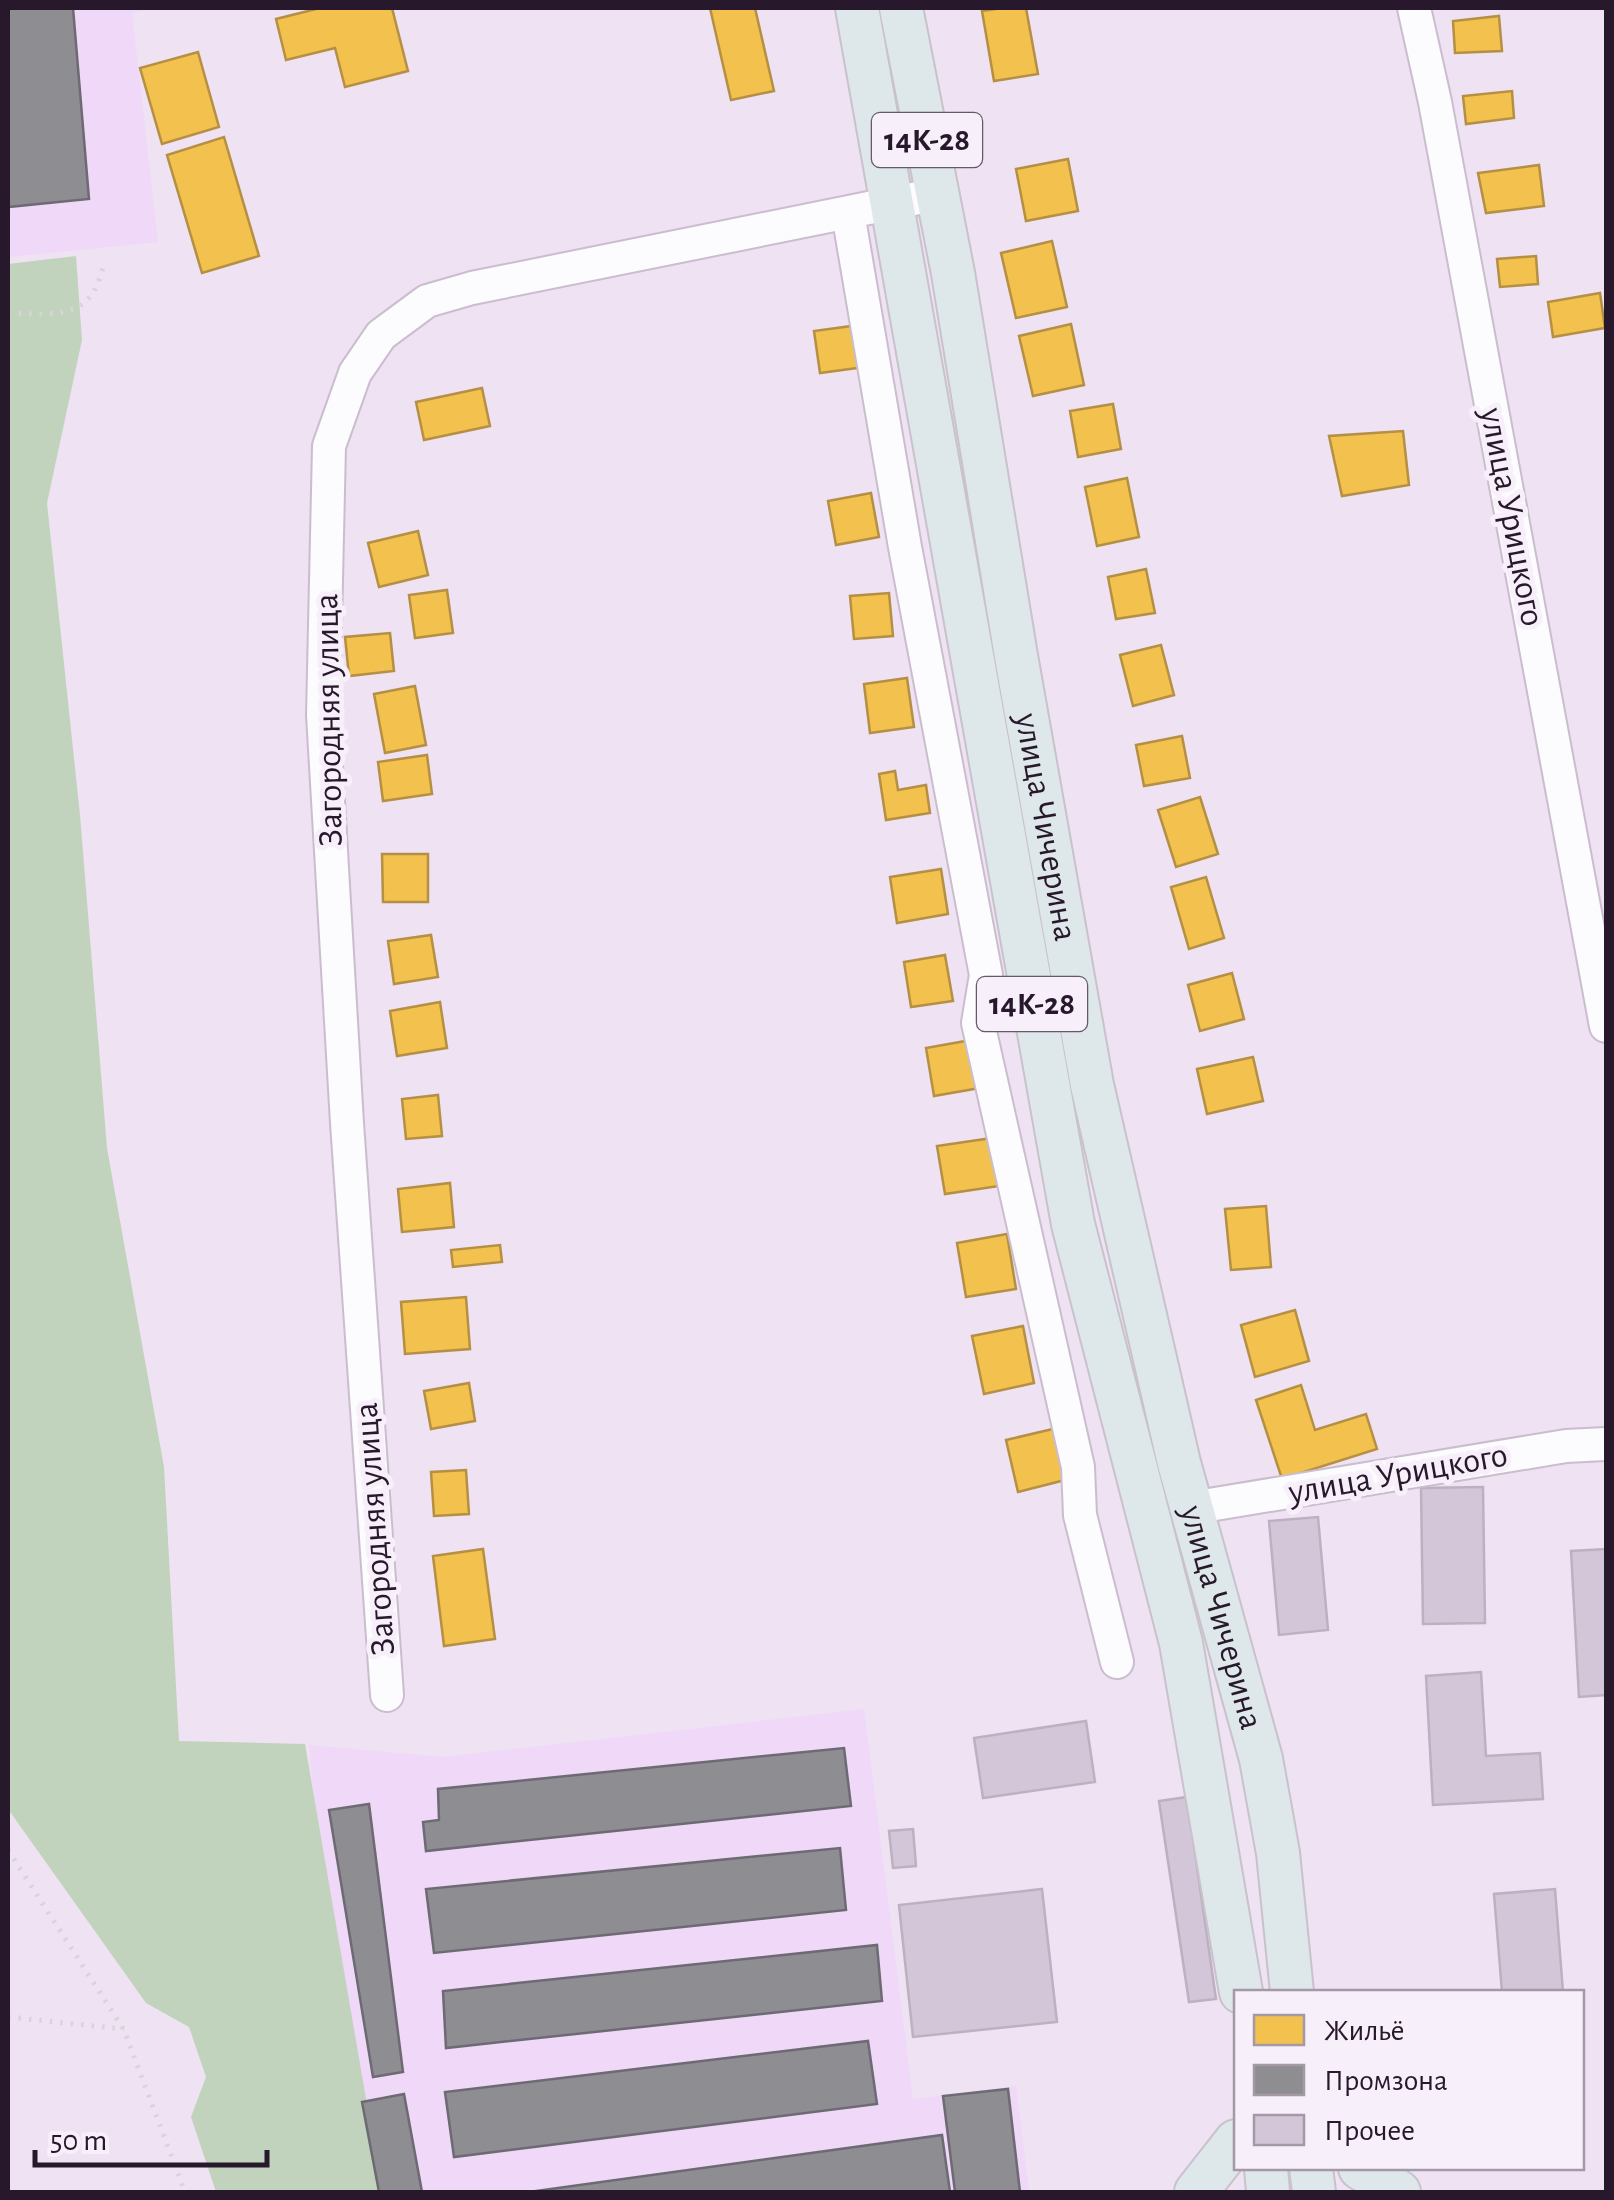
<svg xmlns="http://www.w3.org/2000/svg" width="1614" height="2200" viewBox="0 0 1614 2200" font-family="'Alegreya Sans',sans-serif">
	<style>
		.built { fill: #f0d8f8 }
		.green { fill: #c1d3bc }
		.homes { fill: #f2c14e; stroke: #b58f44; stroke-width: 2.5 }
		.industry { fill: #8d8d92; stroke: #6e6a73; stroke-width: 2.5 }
		.building { fill: #d3c6d8; stroke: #bdb1c1; stroke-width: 2.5 }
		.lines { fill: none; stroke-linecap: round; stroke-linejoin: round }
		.minor-casing { stroke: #cabece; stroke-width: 36 }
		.major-casing { stroke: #c9c2cc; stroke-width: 46 }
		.path { stroke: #d9d4da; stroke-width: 5; stroke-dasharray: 2.5 8; stroke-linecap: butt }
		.minor { stroke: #fcfbfd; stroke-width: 32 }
		.major { stroke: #dee7ea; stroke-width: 42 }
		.labels { text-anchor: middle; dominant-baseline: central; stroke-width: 10; stroke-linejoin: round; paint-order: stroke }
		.shield { fill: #f7eff9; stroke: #655969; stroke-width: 2.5 }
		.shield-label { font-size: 32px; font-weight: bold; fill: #27192b }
		.street-label { font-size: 35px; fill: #27192b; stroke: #f7eff9 }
	</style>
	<rect width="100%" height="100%" fill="#eee2f3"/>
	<g class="built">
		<polygon points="8,8 153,8 132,13 158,242 8,257"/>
		<polygon points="864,1709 913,2099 1016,2086 1029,2192 351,2192 309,1745 444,1757"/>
	</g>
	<polygon class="green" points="76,256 82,340 47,503 80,815 107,1148 164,1467 179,1741 305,1744 382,2192 216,2192 191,2117 206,2077 189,2027 146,2003 8,1809 8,264"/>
	<g class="homes">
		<polygon points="320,8 392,8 408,71 345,87 335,48 286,60 276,19"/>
		<polygon points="710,8 755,8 774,91 731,100"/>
		<polygon points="1002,8 1026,8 1038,74 994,81 982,11"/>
		<polygon points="1499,16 1502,51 1455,53 1453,21"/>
		<polygon points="198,52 219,127 162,144 140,68"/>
		<polygon points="1512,91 1514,118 1466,124 1463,96"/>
		<polygon points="224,137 259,256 202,273 167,155"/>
		<polygon points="1068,159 1078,211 1026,221 1016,169"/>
		<polygon points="1539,165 1544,206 1486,213 1478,173"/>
		<polygon points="1052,241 1067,307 1016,318 1001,253"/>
		<polygon points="1536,256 1538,284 1500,287 1497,259"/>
		<polygon points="1600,293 1605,328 1553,337 1548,302"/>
		<polygon points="1071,324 1084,385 1033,396 1019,336"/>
		<polygon points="859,325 865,367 820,373 814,331"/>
		<polygon points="482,388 490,426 424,440 416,402"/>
		<polygon points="1113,404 1121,449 1078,457 1070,411"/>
		<polygon points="1403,431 1409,485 1342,496 1329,436"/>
		<polygon points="1127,478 1139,537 1097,546 1085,487"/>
		<polygon points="871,493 879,537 836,545 828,501"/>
		<polygon points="418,531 428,575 379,587 368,543"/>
		<polygon points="1146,569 1155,613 1116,619 1108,577"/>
		<polygon points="447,590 453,633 415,638 409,595"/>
		<polygon points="889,593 893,636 854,639 850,596"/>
		<polygon points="390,633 394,671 349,676 345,637"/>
		<polygon points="1161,645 1174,695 1133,706 1120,655"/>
		<polygon points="907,678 914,727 870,733 864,684"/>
		<polygon points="415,686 426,745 385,753 374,694"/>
		<polygon points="1182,736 1190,778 1144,786 1136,745"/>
		<polygon points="427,755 432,794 383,801 378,762"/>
		<polygon points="895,771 898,790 926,785 930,813 886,820 879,774"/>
		<polygon points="1200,797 1218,854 1176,867 1158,810"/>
		<polygon points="382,854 428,854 428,902 383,902"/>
		<polygon points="941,869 948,914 897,923 890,877"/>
		<polygon points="1206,877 1224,938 1189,949 1171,887"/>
		<polygon points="431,935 438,977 394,984 388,941"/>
		<polygon points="945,955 953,1001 911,1007 904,962"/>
		<polygon points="1232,973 1244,1019 1200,1031 1188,985"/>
		<polygon points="440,1002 447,1048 397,1056 390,1011"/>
		<polygon points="971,1040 980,1088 934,1096 926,1048"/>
		<polygon points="1253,1057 1263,1101 1207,1114 1197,1069"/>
		<polygon points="438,1095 442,1136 406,1139 402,1099"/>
		<polygon points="992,1138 999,1186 945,1194 937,1146"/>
		<polygon points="450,1183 454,1227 402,1232 398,1189"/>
		<polygon points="1266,1206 1271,1267 1231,1270 1225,1209"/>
		<polygon points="1007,1234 1016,1289 966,1297 957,1243"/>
		<polygon points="500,1245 502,1262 453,1267 451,1250"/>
		<polygon points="466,1297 470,1349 405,1354 401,1302"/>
		<polygon points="1295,1310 1309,1361 1255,1377 1241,1325"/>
		<polygon points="1023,1326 1034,1383 984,1394 972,1336"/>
		<polygon points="469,1383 475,1421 431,1429 424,1391"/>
		<polygon points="1301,1385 1315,1430 1366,1414 1377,1449 1282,1479 1256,1400"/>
		<polygon points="1057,1428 1069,1479 1018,1492 1006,1440"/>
		<polygon points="466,1470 469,1514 434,1516 431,1472"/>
		<polygon points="483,1549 495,1639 444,1646 433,1556"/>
	</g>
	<g class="industry">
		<polygon points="8,8 73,8 89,199 8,207"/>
		<polygon points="844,1748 851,1806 426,1851 423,1822 439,1820 438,1789"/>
		<polygon points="369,1804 403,2072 373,2077 329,1810"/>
		<polygon points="840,1848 846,1910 434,1953 426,1889"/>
		<polygon points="877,1945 882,2001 446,2048 443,1991"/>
		<polygon points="868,2041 877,2104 454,2157 445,2092"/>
		<polygon points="1008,2089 1020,2192 955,2192 943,2096"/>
		<polygon points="404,2094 422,2192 379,2192 362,2102"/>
		<polygon points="942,2135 950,2192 529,2192"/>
	</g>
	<g class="building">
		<polygon points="1483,1487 1485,1623 1423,1624 1421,1488"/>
		<polygon points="1318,1517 1328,1630 1279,1635 1269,1521"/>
		<polygon points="1606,1549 1606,1695 1579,1697 1571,1551"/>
		<polygon points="1481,1672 1486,1756 1540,1753 1543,1799 1433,1805 1426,1676"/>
		<polygon points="1086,1721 1095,1782 983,1798 974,1738"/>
		<polygon points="1187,1797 1216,1999 1189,2002 1159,1801"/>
		<polygon points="913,1829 916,1866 893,1868 889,1831"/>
		<polygon points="1042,1889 1057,2022 913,2037 899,1905"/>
		<polygon points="1555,1889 1563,1992 1502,1992 1494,1894"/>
	</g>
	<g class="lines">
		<defs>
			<g id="minor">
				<polyline points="1414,8 1435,102 1606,1026"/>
				<polyline points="848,213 905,547 986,975 978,1023 1078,1467 1080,1515 1117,1662"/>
				<polyline points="1191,1508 1566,1446 1606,1444"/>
				<polyline points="387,1695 347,1123 323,715 329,446 355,373 381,335 427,301 472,288 938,194"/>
			</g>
			<g id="major">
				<polyline points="857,8 1073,1224 1181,1643 1241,1992"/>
				<path id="s1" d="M901,8l52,265 63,383 76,429 87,378 82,296 17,94 14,139"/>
				<polyline points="1266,2168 1268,2192"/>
				<polyline points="1311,2168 1314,2192"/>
				<polyline points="1360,2168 1399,2192"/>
				<polyline points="1196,2192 1236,2141"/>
			</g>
		</defs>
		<use href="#minor" class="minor-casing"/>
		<use href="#major" class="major-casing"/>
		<g class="path">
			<path d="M8,313c47,1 82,9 95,-46"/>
			<polyline points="8,1850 124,2030 185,2192"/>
			<polyline points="8,2017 124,2029"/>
		</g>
		<use href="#minor" class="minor"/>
		<use href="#major" class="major"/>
	</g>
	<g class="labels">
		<g class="shield">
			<rect x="872" y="113" width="110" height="54" rx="8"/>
			<rect x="977" y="977" width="110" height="54" rx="8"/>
		</g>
		<g class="shield-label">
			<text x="927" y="140">14К-28</text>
			<text x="1032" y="1004">14К-28</text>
		</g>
		<g class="street-label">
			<text transform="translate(1512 517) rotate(79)">улица Урицкого</text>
			<text transform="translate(329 720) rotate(-91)">Загородняя улица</text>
			<text stroke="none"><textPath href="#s1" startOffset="832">улица Чичерина</textPath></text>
			<text transform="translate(1398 1474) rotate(-10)">улица Урицкого</text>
			<text transform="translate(375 1529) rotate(-94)">Загородняя улица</text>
			<text stroke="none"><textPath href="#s1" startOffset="1642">улица Чичерина</textPath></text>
		</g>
	</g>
	<rect width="1614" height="2200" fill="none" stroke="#27192b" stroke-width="20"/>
	<rect x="1234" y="1990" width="350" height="180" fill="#f7eff9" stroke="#a499a7" stroke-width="2.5"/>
	<rect x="1254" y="2015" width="50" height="30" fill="#f2c14e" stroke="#a499a7" stroke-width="2.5"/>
	<text x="1324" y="2040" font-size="30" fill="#27192b">Жильё</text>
	<rect x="1254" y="2065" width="50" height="30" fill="#8d8d92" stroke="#a499a7" stroke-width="2.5"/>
	<text x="1324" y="2090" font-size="30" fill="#27192b">Промзона</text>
	<rect x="1254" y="2115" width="50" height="30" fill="#d3c6d8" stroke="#a499a7" stroke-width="2.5"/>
	<text x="1324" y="2140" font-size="30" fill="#27192b">Прочее</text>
	<path d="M35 2150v15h232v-15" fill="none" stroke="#27192b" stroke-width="5"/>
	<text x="50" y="2150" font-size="30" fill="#27192b" stroke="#f7eff9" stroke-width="8" paint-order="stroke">50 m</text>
</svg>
